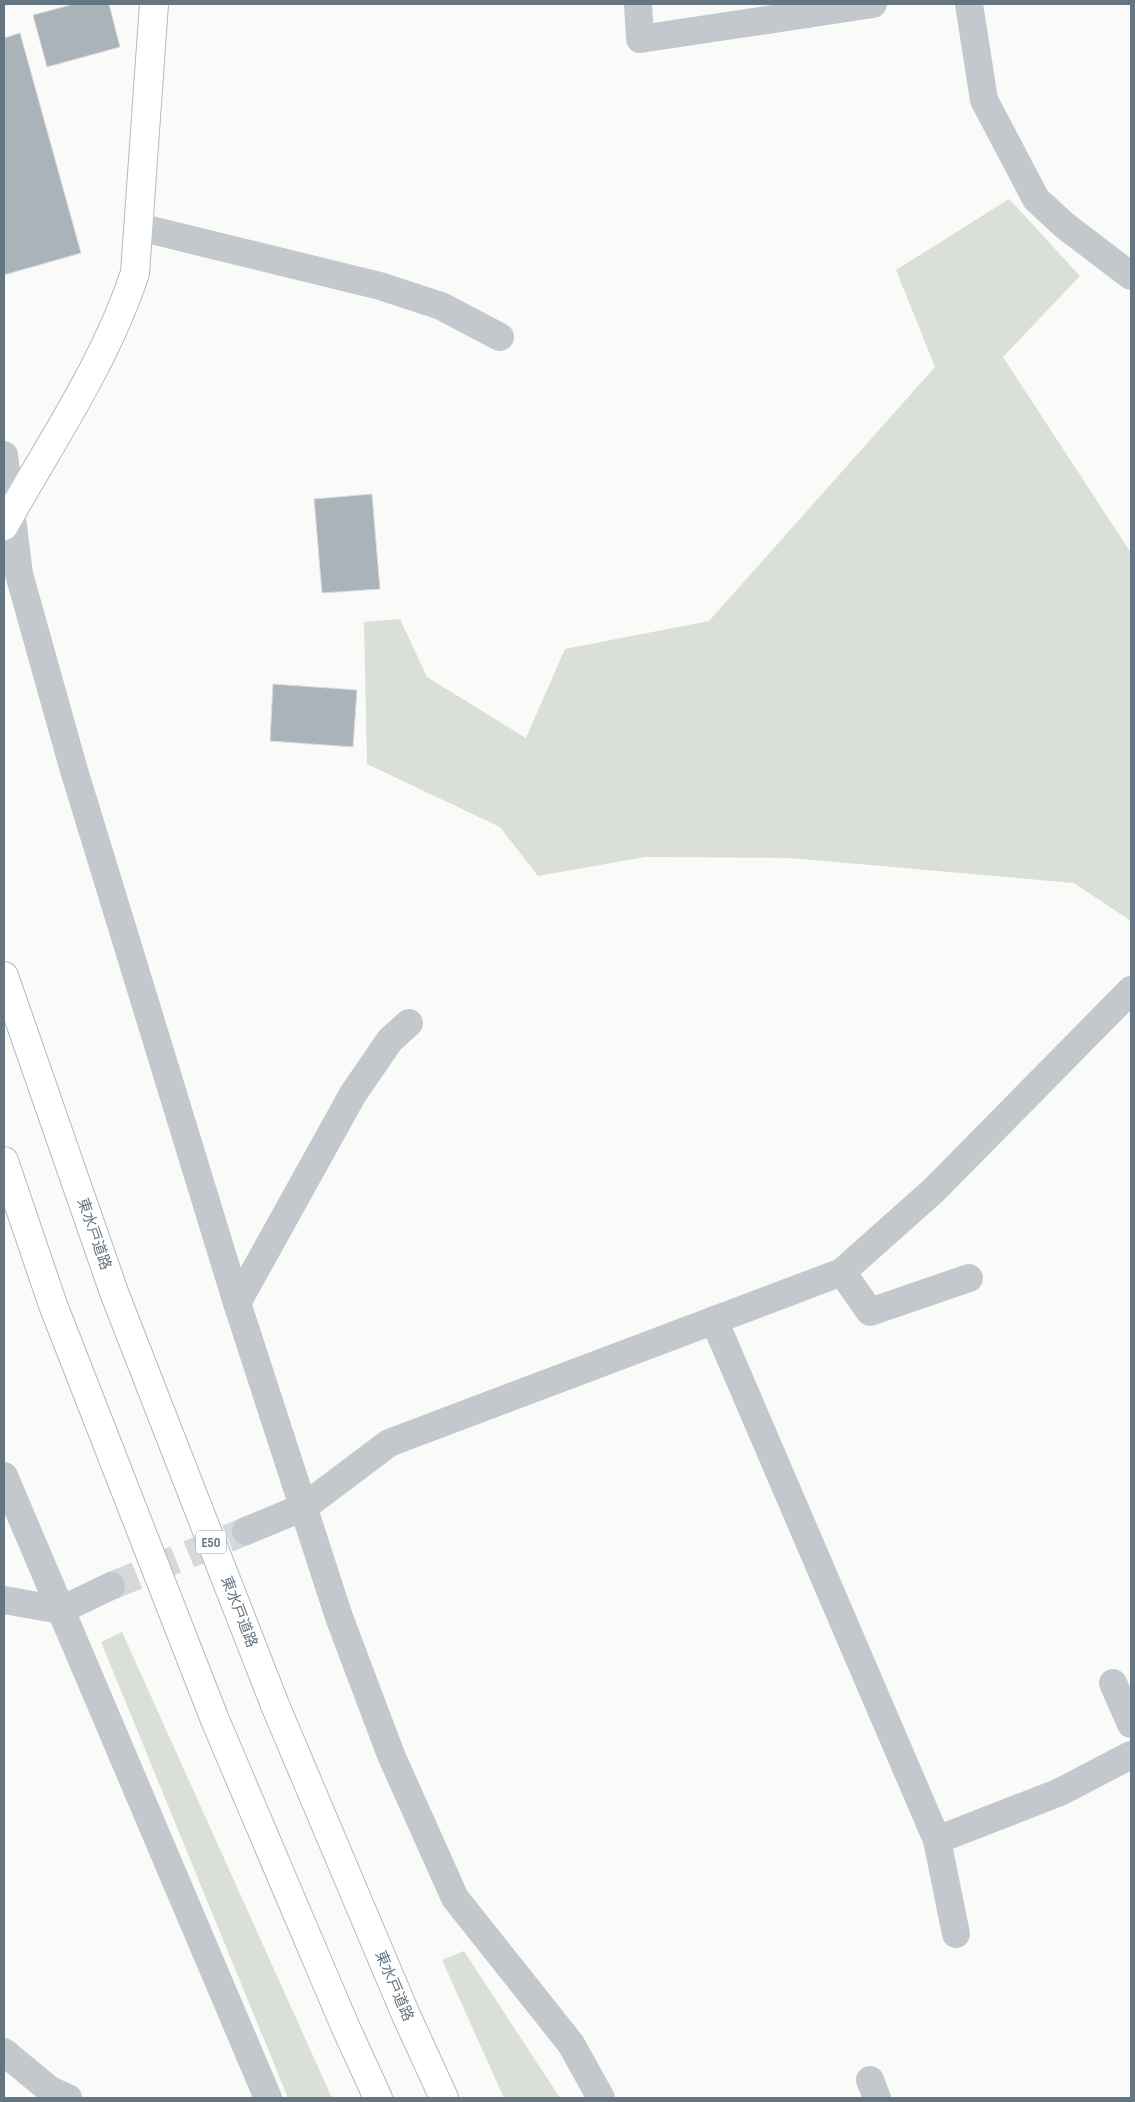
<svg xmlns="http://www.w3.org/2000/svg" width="1135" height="2102" viewBox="0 0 1135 2102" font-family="'Sofia Sans Condensed','Noto Sans JP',sans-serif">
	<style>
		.green { fill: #dadfd7 }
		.building { fill: #aab3b9; stroke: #dcdcda }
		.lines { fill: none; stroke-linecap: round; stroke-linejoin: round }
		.street-tunnel { stroke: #d5d9db; stroke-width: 28; stroke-dasharray: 28 14; stroke-linecap: butt }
		.secondary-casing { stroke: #b3babf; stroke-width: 30 }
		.highway-casing { stroke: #b4b9bd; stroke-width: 30 }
		.street { stroke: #c3c8cc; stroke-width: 28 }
		.secondary { stroke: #fff; stroke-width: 28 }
		.highway { stroke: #fff; stroke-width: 28 }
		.labels { text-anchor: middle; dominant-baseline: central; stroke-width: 5; stroke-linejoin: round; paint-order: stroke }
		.shield { fill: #fff; stroke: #939fa8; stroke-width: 1 }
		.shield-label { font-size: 14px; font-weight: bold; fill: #657683 }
		.street-label { font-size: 15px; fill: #657683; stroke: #fff }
	</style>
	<rect width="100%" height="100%" fill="#fafaf8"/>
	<g class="green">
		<polygon points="1009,199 1080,276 1003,357 1131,553 1131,921 1074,883 790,858 645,857 538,876 500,827 367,764 364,622 400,619 427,677 526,738 565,649 709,621 935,367 896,270"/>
		<polygon points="122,1632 332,2098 288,2098 101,1642"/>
		<polygon points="464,1951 560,2098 504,2098 442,1960"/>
	</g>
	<g class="building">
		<polygon points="74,4 109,4 120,47 47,67 33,15"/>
		<polygon points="20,33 81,253 4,275 4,38"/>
		<polygon points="372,494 380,589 322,593 314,499"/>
		<polygon points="273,684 357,690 353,747 270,741"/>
	</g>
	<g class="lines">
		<polyline class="street-tunnel" points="111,1586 246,1531"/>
		<defs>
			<path id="secondary" d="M4,526c46,-83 101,-162 131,-253l19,-269"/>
			<g id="highway">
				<polyline points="4,976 115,1295 275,1705 406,2015 444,2098"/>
				<polyline points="4,1161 53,1305 215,1720 345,2026 378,2098"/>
			</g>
		</defs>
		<use href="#secondary" class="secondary-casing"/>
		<use href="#highway" class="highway-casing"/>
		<g class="street">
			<polyline points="638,4 640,39 807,14"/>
			<polyline points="807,4 807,14 873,4"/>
			<polyline points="969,4 984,100 1036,199 1064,225 1131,276"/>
			<polyline points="139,227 380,286 441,306 500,337"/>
			<polyline points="4,455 19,574 73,767 237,1303 339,1617 391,1755 455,1898 571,2044 601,2098"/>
			<polyline points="842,1272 870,1312 969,1278"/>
			<polyline points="237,1303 353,1094 390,1040 409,1023"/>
			<polyline points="714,1320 937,1840 956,1934"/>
			<polyline points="4,1476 268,2098"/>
			<polyline points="246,1531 304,1507 389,1443 842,1272 934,1190 1131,990"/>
			<polyline points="4,1600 61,1610 111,1586"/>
			<polyline points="1113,1683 1131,1724"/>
			<polyline points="937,1840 1060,1792 1131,1755"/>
			<polyline points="4,2052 50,2090 68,2098"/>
			<polyline points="870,2080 877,2098"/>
		</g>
		<use href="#secondary" class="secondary"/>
		<use href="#highway" class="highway"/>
	</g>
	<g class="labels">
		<rect class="shield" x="196" y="1530.5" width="30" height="23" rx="4"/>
		<g class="shield-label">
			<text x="211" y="1542">E50</text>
		</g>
		<g class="street-label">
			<text transform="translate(94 1234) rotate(71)">東水戸道路</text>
			<text transform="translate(239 1612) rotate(69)">東水戸道路</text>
			<text transform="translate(394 1986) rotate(67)">東水戸道路</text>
		</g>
	</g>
	<rect width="1135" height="2102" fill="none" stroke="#657683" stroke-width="10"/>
</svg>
